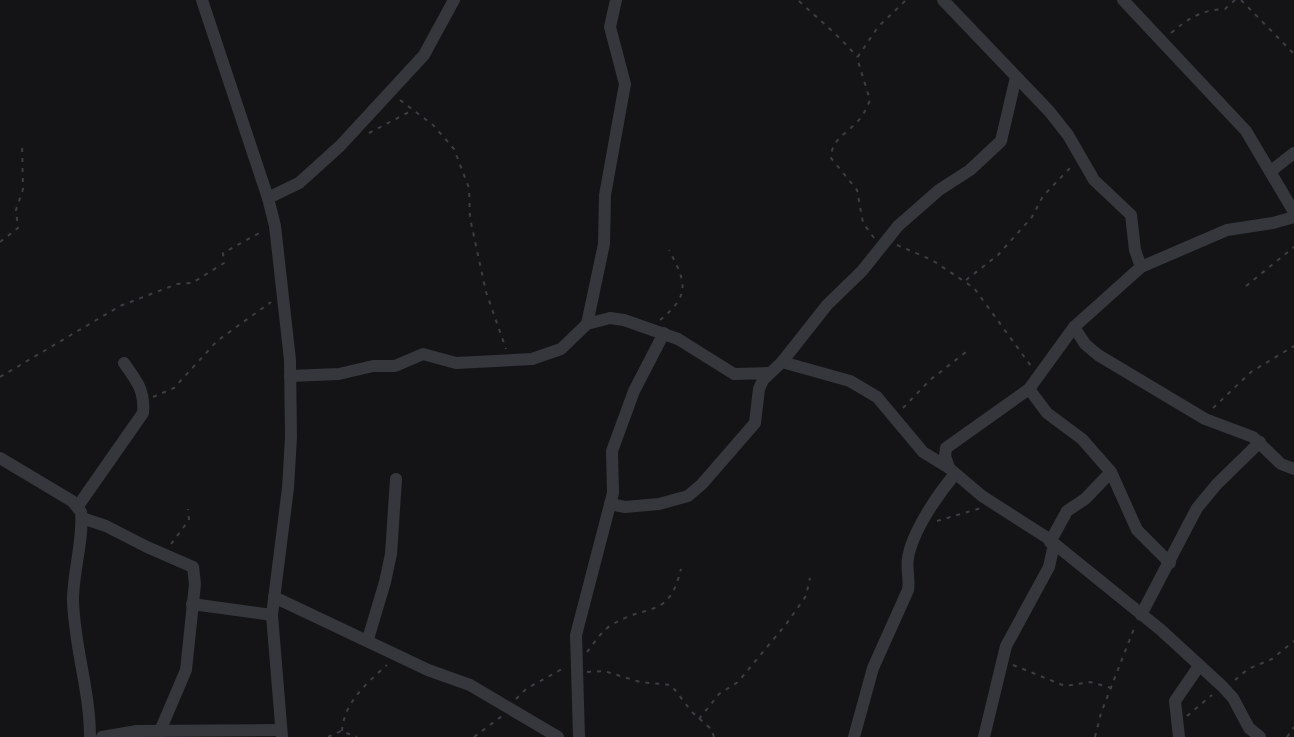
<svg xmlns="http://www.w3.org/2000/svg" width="1294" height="737" viewBox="0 0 1294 737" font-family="Ubuntu,sans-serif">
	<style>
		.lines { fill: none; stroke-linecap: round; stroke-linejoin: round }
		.path { stroke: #3b3e43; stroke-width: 2; stroke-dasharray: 4 6; stroke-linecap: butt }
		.street { stroke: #35373c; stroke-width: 12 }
	</style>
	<rect width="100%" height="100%" fill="#141416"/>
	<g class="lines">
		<g class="path">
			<polyline points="1241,0 1294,54"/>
			<path d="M799,1c20,19 41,35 58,56"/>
			<path d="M1171,33c18,-15 30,-23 54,-24l10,-9"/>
			<polyline points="400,100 433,125 454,149 469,188 470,218 486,292 506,349"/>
			<polyline points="369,133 413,110"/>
			<path d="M874,238l-11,-15 -6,-33 -26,-32c0,-18 15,-24 26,-36 6,-6 10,-14 13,-22l-13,-42 21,-31 28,-27"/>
			<polyline points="0,242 18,228 16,210 23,189 22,142"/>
			<polyline points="897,245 932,260 974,288 1031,366"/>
			<polyline points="966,280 998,255 1032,217 1043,196 1072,166"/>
			<polyline points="1246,286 1294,247"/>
			<path d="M660,320c31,-25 26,-38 9,-70"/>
			<polyline points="0,377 120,306 177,284 192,283 224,263 223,253 263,231"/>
			<polyline points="153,397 174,388 217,341 271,302"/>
			<polyline points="903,408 930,380 966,352"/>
			<polyline points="1213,408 1251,372 1294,346"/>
			<polyline points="937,521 981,508"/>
			<polyline points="171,544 189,520 188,509"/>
			<path d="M587,652c8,-10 15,-22 26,-28 36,-21 56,-5 68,-55"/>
			<polyline points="1013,665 1065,686 1090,682 1112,688"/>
			<polyline points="587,672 604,671 640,682 671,685 692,712 711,729 714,737"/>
			<polyline points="1235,680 1248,669 1272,659 1294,641"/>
			<polyline points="516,699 526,689 564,668"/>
			<polyline points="1187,716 1212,695"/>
			<polyline points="699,719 719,694 738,682 787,623 806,596 810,578"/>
			<path d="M342,731c2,-29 25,-48 45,-66"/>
			<polyline points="328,737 341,731 357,737"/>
			<polyline points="474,737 502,716"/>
			<polyline points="1095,737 1101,713 1135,626"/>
			<polyline points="1287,737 1294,727"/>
		</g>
		<g class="street">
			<polyline points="202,0 268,198 275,226 290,360 291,437 288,488 272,615 282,737"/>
			<polyline points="943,0 1049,111 1068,135 1094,180 1131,215 1135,250 1141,267"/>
			<polyline points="1123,0 1246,131 1294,212"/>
			<polyline points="1271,171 1294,153"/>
			<polyline points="268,198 299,183 340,146 424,55 454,0"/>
			<polyline points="587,324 604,244 605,195 625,84 610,27 616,0"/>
			<polyline points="1074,327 1085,344 1098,355 1205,419 1253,437 1281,464 1294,469"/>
			<polyline points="782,362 850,381 877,397 923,452 949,468 982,496 1046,537 1161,630 1222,686 1233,698 1249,728 1260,737"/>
			<polyline points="290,376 339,374 373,366 395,366 423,354 456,363 532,359 561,349 587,324 610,318 624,320 678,339 734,374 770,373"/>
			<polyline points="1029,389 1047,413 1082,439 1111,472 1137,530 1170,563"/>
			<path d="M0,458l72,43 9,11c3,25 -8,60 -8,88 1,46 17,90 17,137"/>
			<polyline points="949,468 945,456 946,448 1029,389 1074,327 1141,267 1227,230 1273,223 1294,217"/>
			<polyline points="610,504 625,507 659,504 688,496 702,484 755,423 759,389 763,380 782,362 827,305 862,271 898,226 939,190 970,170 1001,141 1016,77"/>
			<path d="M78,506l65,-93c2,-22 -6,-32 -19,-50"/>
			<polyline points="82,518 106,526 147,547 193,567 195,584 186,670 160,731"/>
			<polyline points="1050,542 1067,511 1085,499 1111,472"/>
			<polyline points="274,597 428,670 470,685 558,737"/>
			<polyline points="192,604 272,615"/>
			<polyline points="1141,615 1197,508 1217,484 1260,442"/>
			<polyline points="368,639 385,582 391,554 396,479"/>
			<polyline points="102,737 137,731 281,730"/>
			<polyline points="579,737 576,635 613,493 612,451 634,391 664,333"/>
			<path d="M854,737l19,-69 35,-78c2,-11 -2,-21 0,-32 4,-26 30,-64 47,-84"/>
			<polyline points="984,737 1006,646 1049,567 1054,544"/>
			<polyline points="1179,737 1175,701 1199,666"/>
		</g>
	</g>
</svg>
